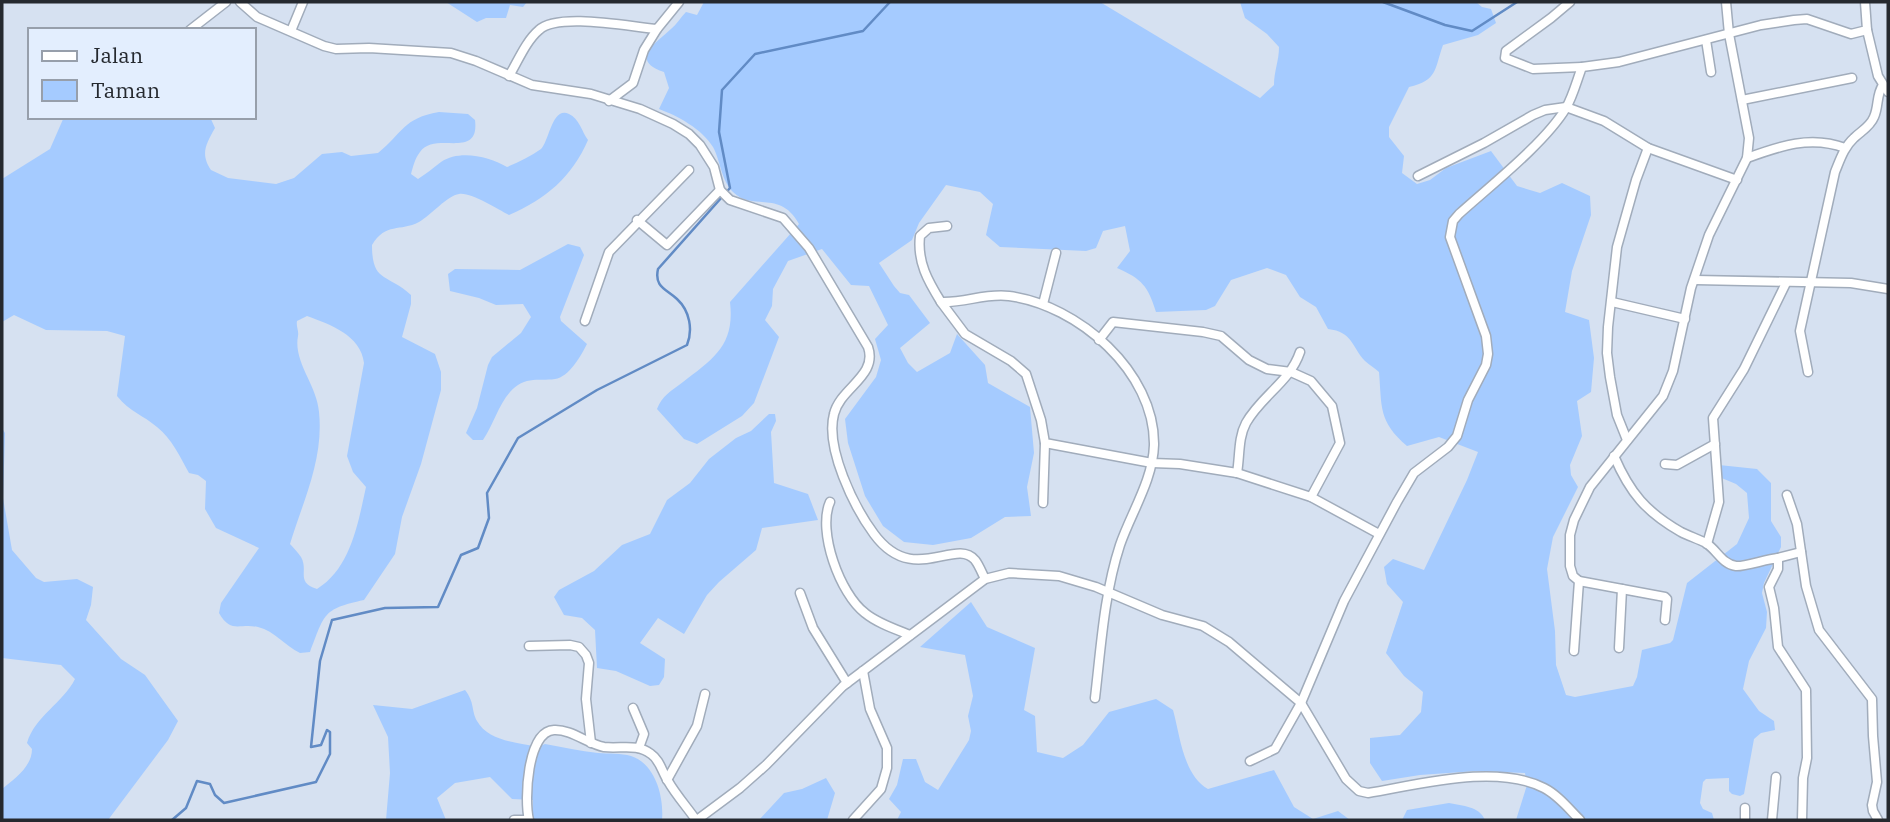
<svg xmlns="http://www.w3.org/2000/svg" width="1890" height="822" viewBox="0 0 1890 822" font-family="'IBM Plex Serif',serif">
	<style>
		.green { fill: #a5cbff; fill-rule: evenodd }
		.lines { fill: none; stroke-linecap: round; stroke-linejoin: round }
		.stream { stroke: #618bc5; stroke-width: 2.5 }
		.street-casing { stroke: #a1acbb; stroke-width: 11 }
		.street { stroke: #fff; stroke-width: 8 }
	</style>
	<rect width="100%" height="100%" fill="#d6e1f1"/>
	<g class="green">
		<polygon points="446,2 527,2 523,7 510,5 506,18 486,18 477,22"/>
		<path d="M704,2h396l160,96 14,-13c0,-14 5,-24 5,-38l-12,-13 -22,-16 -5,-16h236l6,5 9,2 5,14 -18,12 -35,10c-9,25 -5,35 -34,42l-20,40v10l15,19 -2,17 15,11 13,-4 16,-12 45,-17 26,35 23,7 22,-10 28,13 1,19 -19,56 -7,41 24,8 5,38 -3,34 -14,9 5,35 -12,29 1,10 7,12 -25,50 -6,32 8,62 1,34 10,30 9,2 58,-11 4,-9 5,-27 28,-7 3,-3 14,-57 50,-39 12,-26 -2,-25 -11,-9 -24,-10v-4l7,-5 38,4 14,14v38l10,16v10l-17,36 -2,10 5,19 -1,16 -17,33 -6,28 16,22 15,10 1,9 -14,3 -7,6 -10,55 -4,2 -8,-2 -3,-3v-13l-23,1 -3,3 -3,21 3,6 9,4 2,7h-198l11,-35 -2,-12 -49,-2 -56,4 -38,6 -12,-18v-25l30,-3 21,-23 2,-20 -19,-16 -18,-23 17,-51 -16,-18 -3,-17 9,-8 31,11 43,-90 11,-28 -39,-15 -32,9c-29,-25 -25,-39 -28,-74 -4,-4 -10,-7 -14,-11 -14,-15 -12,-29 -37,-32l-12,-22 -16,-10 -14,-22 -19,-7 -36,12 -16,26 -9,4 -50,2c-8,-26 -14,-33 -39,-44l13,-17 -5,-25 -22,5 -7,17 -10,3 -86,-4 -14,-12 7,-31 -13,-12 -34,-7 -27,38 -7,17 -33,23 15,23 6,7 9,2 21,28 -30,25 8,15 9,9 33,-19 7,-19 28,31 3,18 42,24 4,46 -7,34 4,29 -26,1 -34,21 -38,7 -29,-3 -21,-16 -18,-30 -17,-53 -3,-24 31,-42 5,-17 -6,-21 13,-14 -19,-39 -18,-1 -29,-36 -34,12 -15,28 -1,17 -7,14 14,17 -25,66 -12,13 -45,28 -13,-5 -27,-30c5,-13 14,-18 26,-27 31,-24 52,-37 47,-80l69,-78c-19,-35 -46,-12 -66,-32 -12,-12 -12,-30 -20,-45 -11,-18 -35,-31 -54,-38l10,-21 -5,-16c-36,-12 -7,-30 7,-43 6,-5 10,-12 15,-17l11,3z"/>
		<path d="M439,112l29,2 7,6c5,41 -40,10 -55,32 -5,6 -7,15 -9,22l7,5c8,-5 15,-11 23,-17 19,-13 49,-5 66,5 12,-5 24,-11 34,-18 8,-7 11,-43 28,-35 10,4 13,18 19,26 -16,37 -42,59 -79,75 -12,-6 -38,-23 -50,-21 -11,1 -29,22 -40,28 -19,10 -33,0 -47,23 0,38 15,28 39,50v9l-9,33 33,17 6,18v18l-20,74 -19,53 -7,37 -31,46c-42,9 -39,14 -54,52l-10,1c-15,-7 -25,-22 -42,-26 -19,-4 -27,7 -39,-14l2,-10 38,-55 -43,-20 -11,-19 1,-28 -8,-6 -9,-2c-9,-16 -17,-34 -32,-46 -14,-12 -27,-15 -40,-31l8,-60 -18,-5 -61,-1 -32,-15 -12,7v-143l48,-30 14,-32h146l5,11c-9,16 -15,26 -4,42l17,8 48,6 18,-6 28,-24 20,-2 9,4 27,-3c25,-20 25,-35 61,-41zM307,316c22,8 54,19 57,47l-17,93 6,16 13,15c-8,36 -15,81 -49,102 -22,-7 -8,-18 -16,-32 -3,-4 -7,-9 -11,-13 13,-43 34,-85 29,-132 -2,-27 -26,-50 -21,-76 1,-5 -2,-9 -1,-15z"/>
		<path d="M568,244l12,3 4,8 -24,62 1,4 26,23c-6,12 -18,33 -32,35 -13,2 -25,-2 -37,6 -18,12 -23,38 -35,55h-10l-7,-7 11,-25 11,-43 4,-8 29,-24 10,-16 -8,-13 -27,1 -17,-7 -29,-7 -2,-17 7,-5 65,1z"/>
		<polygon points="769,414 775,414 776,421 771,432 774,483 808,494 818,520 762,528 756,550 719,582 707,595 684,634 658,618 640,643 665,659 664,677 659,685 650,686 616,671 597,668 595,630 582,618 564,615 554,597 559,590 594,571 622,545 650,534 667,500 690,483 709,459 736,438 751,431"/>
		<path d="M2,428l3,5 -2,65 9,52 24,28 8,4 33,-3 16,8 -2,18 -5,15 35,39 24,16 33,46 -10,19 -60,80h-106v-31c12,-10 30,-22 30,-40l-5,-6c8,-27 36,-40 48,-64l-14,-14 -59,-7z"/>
		<path d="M971,602l16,25 48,21 -11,62 11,6 2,36 26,6 20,-13 26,-33 47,-13 17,11c7,25 10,65 35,79l66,-19 20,37 19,12 25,-8 12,9h-453l4,-8 -12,-13 8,-14 6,-26h13l9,23 13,8 31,-50 2,-9 -3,-15 5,-20 -8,-41 -45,-8z"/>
		<path d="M465,690c10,13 6,20 12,31 11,20 41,22 61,26l7,-3c18,3 35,7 53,9 11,1 23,0 33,3 25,8 33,42 31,64h-128l-2,-2 1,-18 -21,-1 -22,-22 -35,6 -18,15 9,22h-60l4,-47 -2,-36 -15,-32 39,4z"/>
		<polygon points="826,778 835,793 827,820 759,820 784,793 802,789"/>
		<path d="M1449,803c14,3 30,3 36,17h-83l5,-10z"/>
	</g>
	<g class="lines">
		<g class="stream">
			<polyline points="1383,2 1445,25 1472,31 1517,2"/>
			<path d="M172,820l14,-12 11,-27 13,3 5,11 9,8 92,-21 14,-28v-22l-3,-2 -6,15 -10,2 9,-86 12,-41 53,-12 53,-1 23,-52 17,-7 11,-30 -2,-25 31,-55 79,-48 90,-45c6,-15 3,-34 -10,-46 -11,-10 -23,-12 -19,-30l72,-81 -11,-56 3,-42 33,-36 108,-23 27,-29"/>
		</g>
		<defs>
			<g id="street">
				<path d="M240,2l17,15 67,29 12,3 33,-1 82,5 25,8 56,24 59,9 49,15 33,15 16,10 11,11 14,22 6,23 10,10 53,18 26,30 59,99c10,29 -28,41 -34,67 -9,34 20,93 40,120 39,53 81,3 101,26 4,5 7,13 10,19"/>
				<polyline points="1570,2 1551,18 1506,51 1505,58 1533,69 1582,67"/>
				<polyline points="190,30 226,2"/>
				<polyline points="1867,30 1878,76 1888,92"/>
				<polyline points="291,31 303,2"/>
				<polyline points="1706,40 1711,72"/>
				<path d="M509,76c9,-15 17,-35 30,-46 19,-18 92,-3 118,-1l22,-27"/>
				<polyline points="1742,100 1852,78"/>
				<polyline points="609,101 633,83 644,50 657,29"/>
				<path d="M1747,158c33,-12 64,-23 98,-10"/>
				<polyline points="1418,176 1484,143 1533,115 1545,110 1566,107 1604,121 1648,148 1737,180"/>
				<polyline points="637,220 667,245 720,190"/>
				<path d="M947,226l-18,2 -9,8c-3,26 8,45 21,66 25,1 43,-9 68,-6 69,9 146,76 145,149 -1,35 -23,68 -34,100 -16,49 -19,102 -25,153"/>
				<polyline points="1696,280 1851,283 1888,289"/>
				<polyline points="941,302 965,334 1011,361 1026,374 1041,420 1045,443 1152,463 1180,464 1237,473 1311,497 1379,534"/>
				<polyline points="1612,302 1685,319"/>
				<polyline points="1043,304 1056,253"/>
				<polyline points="585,321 609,252 689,170"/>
				<polyline points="1099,340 1113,322 1203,332 1221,336 1249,360 1267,369 1291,372 1311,381 1332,406 1340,443 1311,497"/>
				<path d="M1808,372l-8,-41 35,-159c5,-12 9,-25 19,-34 7,-7 16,-11 20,-21 5,-11 2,-22 9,-32"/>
				<polyline points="1627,440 1617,415 1610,377 1607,353 1608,327 1617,247 1636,180 1648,148"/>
				<path d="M1614,456c16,37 32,56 67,76 8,4 17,7 25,11 11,7 16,21 30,23 7,1 31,-7 42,-8v11l-9,18 5,21 4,39 28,43 1,68 -4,20 -1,42"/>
				<polyline points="1665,464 1677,465 1715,444"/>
				<path d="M1237,473c3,-17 1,-35 9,-50 15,-27 44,-41 54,-71"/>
				<polyline points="1787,495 1797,524 1806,586 1819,630 1872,699 1873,736 1877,782 1872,805 1873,811 1878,820"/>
				<path d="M830,502c-13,29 10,92 35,111 12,10 30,16 45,22"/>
				<polyline points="1043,503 1045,443"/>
				<polyline points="1707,544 1719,502 1713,418 1744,369 1786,283"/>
				<polyline points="1778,558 1801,552"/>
				<polyline points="1579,581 1665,597 1667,599 1665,620"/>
				<polyline points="800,593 813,628 847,683"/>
				<polyline points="529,646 570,645 579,647 586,655 589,663 586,699 591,743"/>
				<polyline points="1619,648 1622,589"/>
				<polyline points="1574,651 1579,581 1573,576 1570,566 1570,535 1574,520 1590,487 1663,396 1673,371 1691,288 1709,235 1747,158 1749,138 1729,34 1726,2"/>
				<path d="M1301,703l45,76 13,12 9,2c50,-8 128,-30 176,-5 14,7 25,21 36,32"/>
				<polyline points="633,708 644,734 639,748"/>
				<polyline points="1250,761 1275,749 1301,703"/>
				<polyline points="667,780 697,726 705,694"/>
				<path d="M514,820h15c-5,-19 -2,-89 25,-90 17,-1 34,14 50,17 17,2 33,-4 47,7 9,6 11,18 17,27 8,14 19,26 28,39"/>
				<path d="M697,820l43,-32 26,-23 77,-79 142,-107 24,-6 50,3 37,11 66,28 41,11 26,16 72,61 43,-102 53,-99 17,-29 34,-26 9,-11 11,-36 18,-35 2,-11 -2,-18 -36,-99 3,-16 6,-7c31,-28 86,-71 107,-106 7,-12 11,-28 16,-41l37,-5 142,-37 33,-5 13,-1 44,15 16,-4 -2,-28"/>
				<polyline points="853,820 881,789 887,768 887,748 870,709 863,671"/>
				<polyline points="1745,820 1745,808"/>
				<polyline points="1772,820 1776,777"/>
			</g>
		</defs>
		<use href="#street" class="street-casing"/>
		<use href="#street" class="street"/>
	</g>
	<rect width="1890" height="822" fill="none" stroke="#25292f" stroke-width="7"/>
	<rect x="28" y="28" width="228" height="91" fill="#e3eefe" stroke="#979fab" stroke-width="2"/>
	<rect x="42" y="51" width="35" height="10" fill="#ffffff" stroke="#979fab" stroke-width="2"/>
	<text x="91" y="63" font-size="21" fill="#25292f">Jalan</text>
	<rect x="42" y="80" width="35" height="21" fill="#a5cbff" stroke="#979fab" stroke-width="2"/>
	<text x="91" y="98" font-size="21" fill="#25292f">Taman</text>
</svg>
